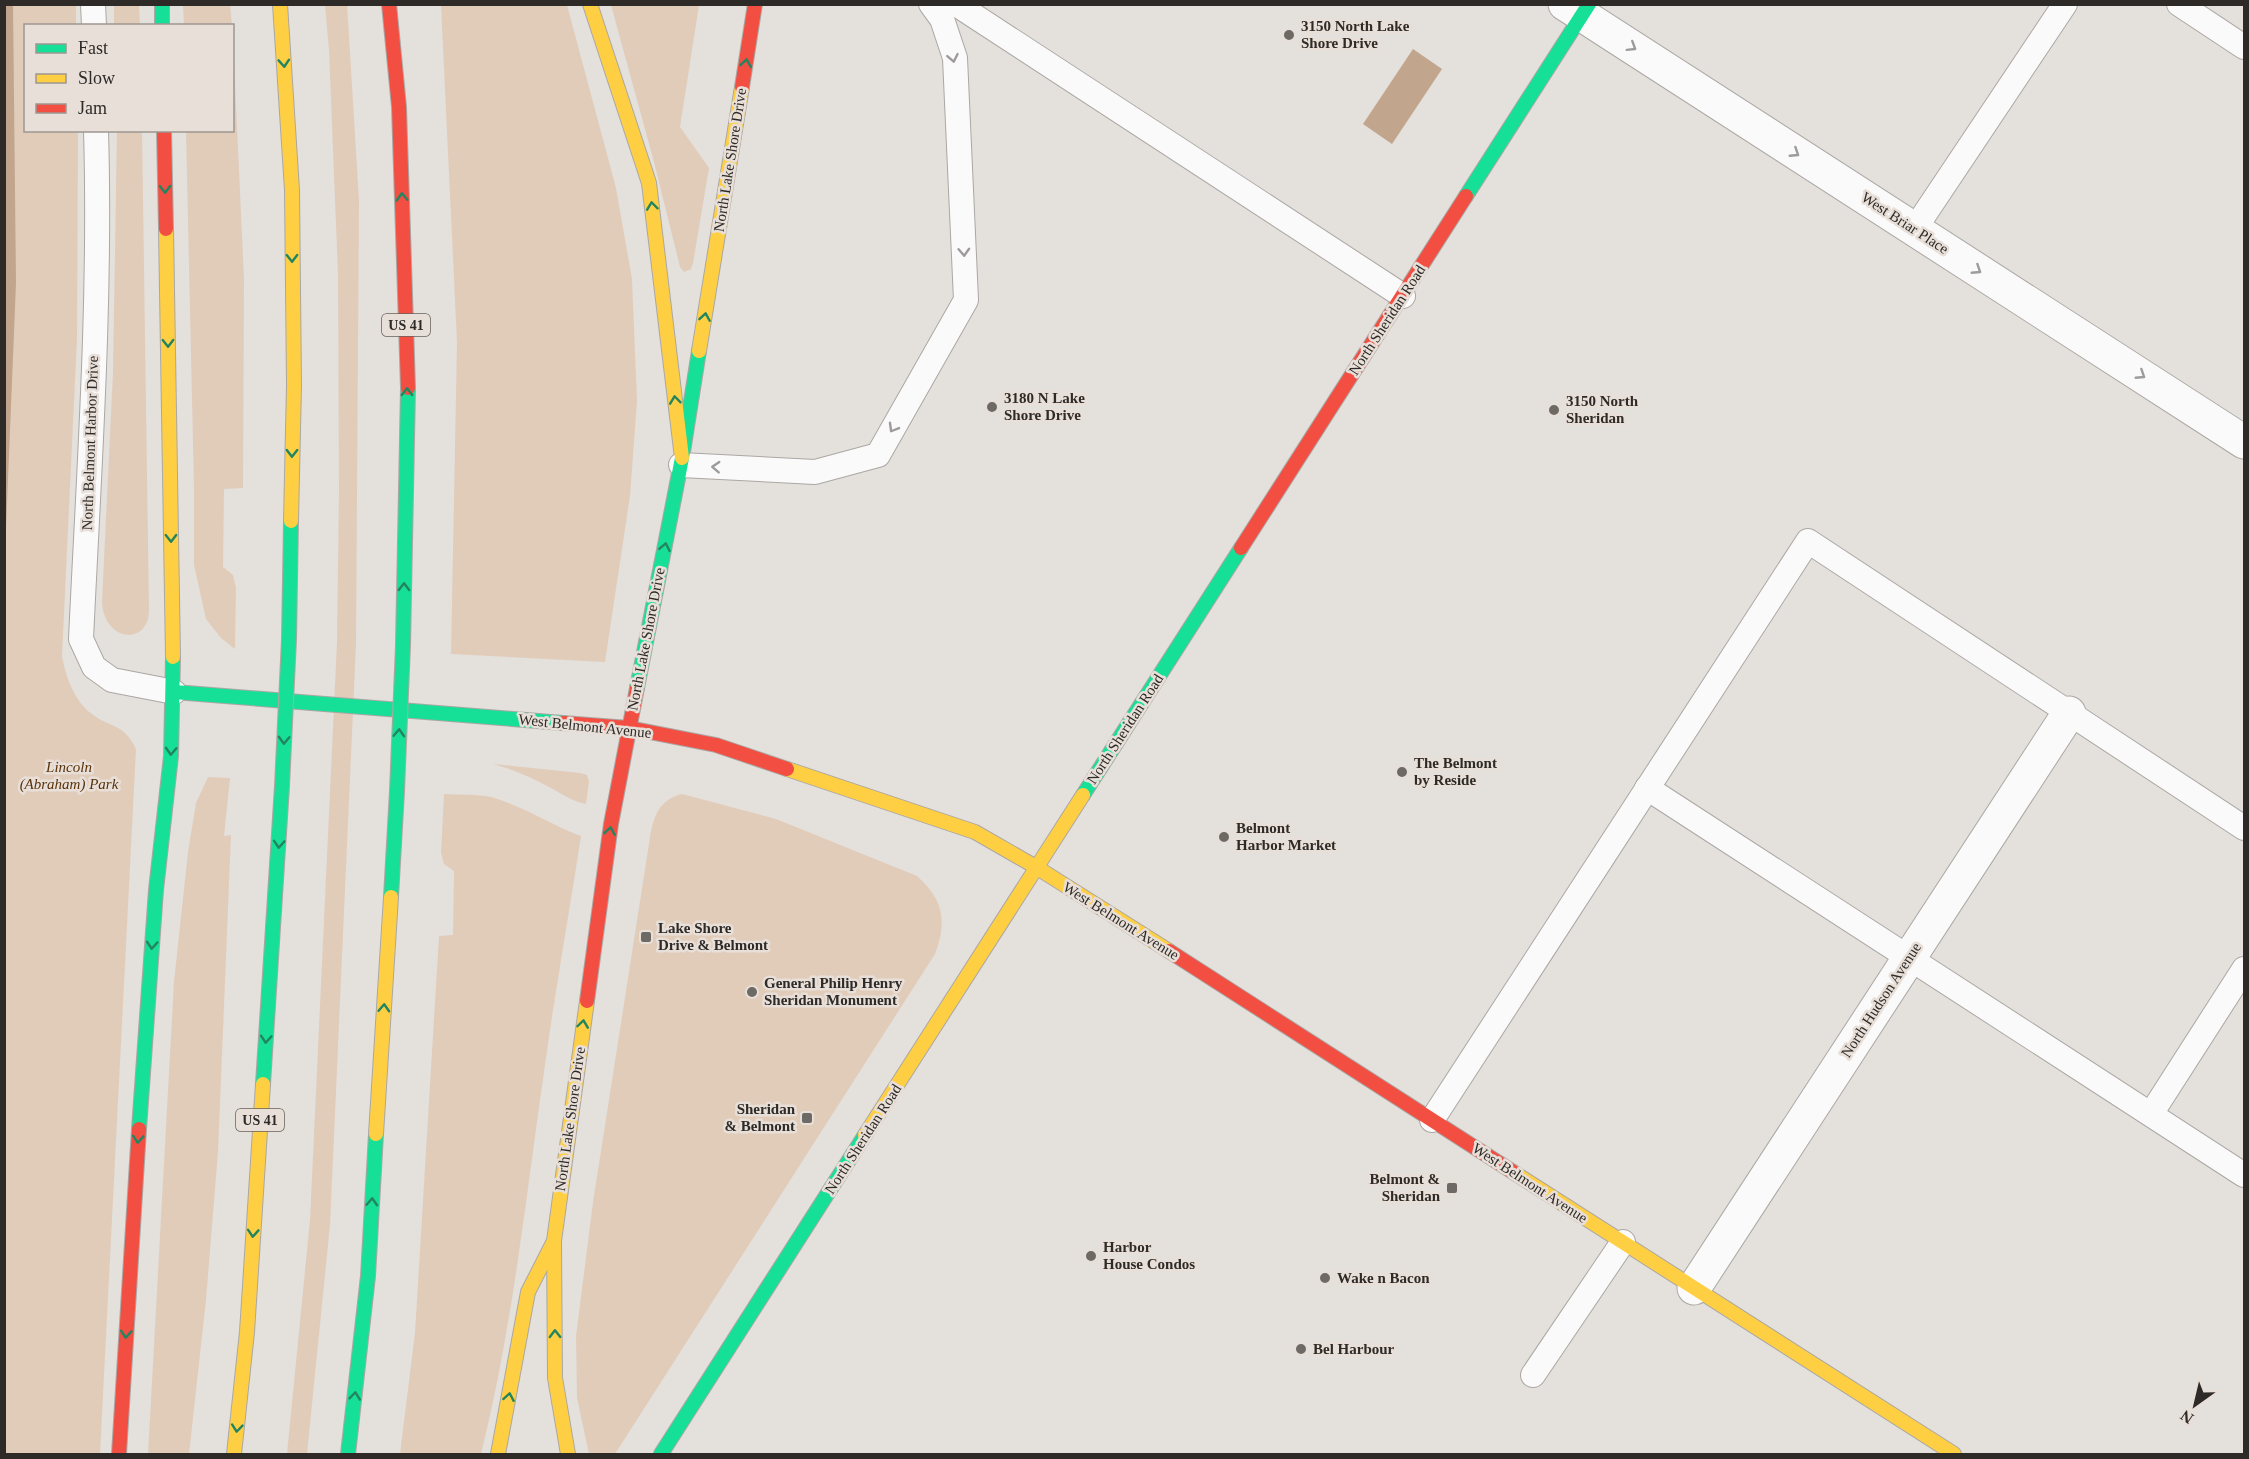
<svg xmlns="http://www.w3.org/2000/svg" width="2249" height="1459" viewBox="0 0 2249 1459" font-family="Georgia,serif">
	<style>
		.green { fill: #e1ccba }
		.water { fill: #c1a58d }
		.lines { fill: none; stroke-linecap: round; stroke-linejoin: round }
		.lane-casing { stroke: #aba7a4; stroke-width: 26 }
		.street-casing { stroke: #aba7a4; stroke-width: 35 }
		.fast-casing { stroke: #aba7a4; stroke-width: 16 }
		.slow-casing { stroke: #aba7a4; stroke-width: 16 }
		.jam-casing { stroke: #aba7a4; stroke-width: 16 }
		.lane { stroke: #fbfafa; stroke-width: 24 }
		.street { stroke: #fbfafa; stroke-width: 33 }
		.fast { stroke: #16e098; stroke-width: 14 }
		.slow { stroke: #ffcf43; stroke-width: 14 }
		.jam { stroke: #f24e42; stroke-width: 14 }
		.fast-bridge-casing { stroke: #b1a79e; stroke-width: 16; stroke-linecap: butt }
		.fast-bridge { stroke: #16e098; stroke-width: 14 }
		.oneway { stroke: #9e9c9b }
		.oneway2 { stroke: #228560 }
		.poi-dot { fill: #6d6a66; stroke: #e8dfd8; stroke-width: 2 }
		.labels { text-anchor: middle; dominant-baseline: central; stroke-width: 5; stroke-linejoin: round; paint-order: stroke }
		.shield { fill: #e8dfd8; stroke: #65605c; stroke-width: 1.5 }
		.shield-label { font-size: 14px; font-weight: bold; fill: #2d2a27 }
		.poi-label { font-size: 15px; font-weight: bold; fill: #2d2a27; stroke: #e8dfd8; text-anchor: start }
		.street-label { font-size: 15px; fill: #2d2a27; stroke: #e8dfd8 }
		.park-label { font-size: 15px; font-style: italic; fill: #583209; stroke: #e8dfd8 }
	</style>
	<rect width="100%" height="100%" fill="#e4e0dc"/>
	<g class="green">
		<polygon points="347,4 359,201 356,644 330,1225 307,1454 287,1454 310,1220 337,642 339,491 338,274 329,50 325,5"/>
		<path d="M4,5h72v20l-50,1v104l52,1 -1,208 -15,317c4,21 12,45 30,58 19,15 31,8 44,35l-36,705h-95z"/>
		<polygon points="114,5 139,5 140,25 114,25"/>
		<polygon points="183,5 230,5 232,25 184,25"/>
		<polygon points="441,5 567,5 616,188 632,279 637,401 630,496 605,662 451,654 457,342"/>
		<polygon points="611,5 699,5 680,127 709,168 693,263 691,269 684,272 680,267 654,162"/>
		<polygon points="233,40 244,279 243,488 224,489 223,567 233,575 236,588 235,649 221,638 206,619 194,565 194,488 186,131 232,130"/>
		<path d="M117,131h25l7,480c-1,35 -45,31 -47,-9l11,-230z"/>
		<path d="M493,764l87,9 7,2 2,7 -3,22c-14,-3 -23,-9 -35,-16 -19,-10 -38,-19 -58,-24z"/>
		<polygon points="208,777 230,778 224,836 231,835 218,1152 206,1300 189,1454 148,1454 174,982 188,852 196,803"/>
		<path d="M444,794c15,1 33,0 47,3 32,9 60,28 90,39 -11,72 -24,144 -34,215 -20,135 -33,271 -66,403h-81l15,-121 24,-397 14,-1 1,-64 -10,-7 -3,-11z"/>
		<path d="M682,794l94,25 141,57c27,24 30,46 18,78l-320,500h-26l-12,-56 -1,-62 17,-134 58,-371c4,-19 11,-32 31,-37z"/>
	</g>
	<g class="water">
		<polygon points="13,4 16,283 5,553 4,5"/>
		<polygon points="1413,49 1442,69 1392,144 1363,124"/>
	</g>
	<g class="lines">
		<defs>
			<g id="lane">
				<polyline points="93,4 94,26"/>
				<polyline points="956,4 1403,296"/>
				<polyline points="2179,4 2244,47"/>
				<path d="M96,130c5,170 -7,340 -15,509l13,28 18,13 62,12"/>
				<polyline points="1914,230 2065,4"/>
				<polyline points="681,465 815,472 878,455 966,300 955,58 942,19 931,4"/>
				<polyline points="1647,788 2244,1175"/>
				<polyline points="2151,1114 2244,969"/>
				<polyline points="1432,1120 1808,541 2244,828"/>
				<polyline points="1533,1375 1623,1242"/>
			</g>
			<g id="street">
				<polyline points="1565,4 2244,442"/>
				<polyline points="1694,1288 2069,713"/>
			</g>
			<g id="fast">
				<polyline points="162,4 162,26"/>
				<polyline points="1466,196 1589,4"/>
				<polyline points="289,639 291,521"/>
				<polyline points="403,645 408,388"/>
				<polyline points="637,688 682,458 699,351"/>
				<polyline points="174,692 563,723"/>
				<polyline points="1083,795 1241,548"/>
				<polyline points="391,897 397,791"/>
				<polyline points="263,1084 282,786"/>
				<polyline points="139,1129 156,890 171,756 173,657"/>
				<polyline points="348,1454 368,1276 376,1134"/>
				<polyline points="661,1454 865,1135"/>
			</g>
			<g id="slow">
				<polyline points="280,4 292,190 294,385 291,521"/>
				<polyline points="590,4 649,183 682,458"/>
				<polyline points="166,229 173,657"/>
				<polyline points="699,351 742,87"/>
				<polyline points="787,769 975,832 1036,867 1169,951"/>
				<polyline points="376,1134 391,897"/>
				<polyline points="865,1135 1083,795"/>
				<polyline points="1513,1172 1954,1454"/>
				<polyline points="234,1454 247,1332 263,1084"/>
				<polyline points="498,1454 528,1292 554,1241"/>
				<polyline points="568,1454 555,1378 554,1241 587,1001"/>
			</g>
			<g id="jam">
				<polyline points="389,4 399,107 408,388"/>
				<polyline points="742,87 755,4"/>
				<polyline points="164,130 166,229"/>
				<polyline points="1241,548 1466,196"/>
				<polyline points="563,723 629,728 716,745 787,769"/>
				<polyline points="1169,951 1513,1172"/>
				<polyline points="587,1001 611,824 637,688"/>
				<polyline points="119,1454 139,1129"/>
			</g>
		</defs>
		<use href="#lane" class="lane-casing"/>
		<use href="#street" class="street-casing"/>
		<use href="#fast" class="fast-casing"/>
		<use href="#slow" class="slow-casing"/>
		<use href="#jam" class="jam-casing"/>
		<use href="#lane" class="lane"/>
		<use href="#street" class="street"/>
		<use href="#fast" class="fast"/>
		<use href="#slow" class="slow"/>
		<use href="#jam" class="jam"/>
		<defs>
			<g id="fast-bridge">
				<polyline points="282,786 289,639"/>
				<polyline points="397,791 403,645"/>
			</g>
		</defs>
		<use href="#fast-bridge" class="fast-bridge-casing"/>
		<use href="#fast-bridge" class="fast-bridge"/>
	</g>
	<defs><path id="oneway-chevron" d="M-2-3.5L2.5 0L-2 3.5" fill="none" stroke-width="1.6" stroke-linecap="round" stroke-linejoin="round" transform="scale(1.5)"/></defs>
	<g class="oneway">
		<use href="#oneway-chevron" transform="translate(1632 47) rotate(32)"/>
		<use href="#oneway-chevron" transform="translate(953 58) rotate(79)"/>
		<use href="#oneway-chevron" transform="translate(1795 153) rotate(33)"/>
		<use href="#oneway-chevron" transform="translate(964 252) rotate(87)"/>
		<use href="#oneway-chevron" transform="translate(1977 270) rotate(33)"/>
		<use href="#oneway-chevron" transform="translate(2141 375) rotate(33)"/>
		<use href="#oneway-chevron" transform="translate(893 428) rotate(120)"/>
		<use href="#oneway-chevron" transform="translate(716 467) rotate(-177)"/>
	</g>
	<g class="oneway2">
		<use href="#oneway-chevron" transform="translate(284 63) rotate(86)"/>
		<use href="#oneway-chevron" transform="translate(746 63) rotate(-81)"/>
		<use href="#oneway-chevron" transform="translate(165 189) rotate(89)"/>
		<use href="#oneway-chevron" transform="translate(402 197) rotate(-92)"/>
		<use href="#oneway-chevron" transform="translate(652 206) rotate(-97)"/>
		<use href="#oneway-chevron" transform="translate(292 258) rotate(89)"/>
		<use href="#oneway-chevron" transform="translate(705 317) rotate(-81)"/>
		<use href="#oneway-chevron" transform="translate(168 343) rotate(89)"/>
		<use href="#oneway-chevron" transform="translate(407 392) rotate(-89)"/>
		<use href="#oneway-chevron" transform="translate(675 400) rotate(-97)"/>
		<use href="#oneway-chevron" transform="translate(292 453) rotate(91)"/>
		<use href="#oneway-chevron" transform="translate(171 538) rotate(89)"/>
		<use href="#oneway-chevron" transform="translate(665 547) rotate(-79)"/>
		<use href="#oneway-chevron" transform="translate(404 587) rotate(-89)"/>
		<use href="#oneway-chevron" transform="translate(399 733) rotate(-87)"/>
		<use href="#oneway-chevron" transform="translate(284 740) rotate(92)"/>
		<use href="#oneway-chevron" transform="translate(171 751) rotate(93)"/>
		<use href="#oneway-chevron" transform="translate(610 831) rotate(-81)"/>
		<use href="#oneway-chevron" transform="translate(279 844) rotate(94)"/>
		<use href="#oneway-chevron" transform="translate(152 945) rotate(94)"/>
		<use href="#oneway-chevron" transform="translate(384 1008) rotate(-87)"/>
		<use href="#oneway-chevron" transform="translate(583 1024) rotate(-82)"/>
		<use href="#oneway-chevron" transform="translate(266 1039) rotate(94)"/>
		<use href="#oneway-chevron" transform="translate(138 1139) rotate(94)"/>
		<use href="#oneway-chevron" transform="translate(372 1202) rotate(-87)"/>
		<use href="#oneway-chevron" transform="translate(253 1233) rotate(94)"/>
		<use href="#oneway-chevron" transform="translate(126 1334) rotate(94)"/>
		<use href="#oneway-chevron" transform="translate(555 1334) rotate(-91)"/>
		<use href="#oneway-chevron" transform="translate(355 1396) rotate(-84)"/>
		<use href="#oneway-chevron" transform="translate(509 1397) rotate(-80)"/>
		<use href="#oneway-chevron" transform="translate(237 1428) rotate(96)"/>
	</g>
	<g class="poi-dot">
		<circle cx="1289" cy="35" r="6"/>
		<circle cx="992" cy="407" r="6"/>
		<circle cx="1554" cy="410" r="6"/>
		<circle cx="1402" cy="772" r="6"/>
		<circle cx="1224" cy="837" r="6"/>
		<rect x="640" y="931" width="12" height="12" rx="3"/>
		<circle cx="752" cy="992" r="6"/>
		<rect x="801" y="1112" width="12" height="12" rx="3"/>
		<rect x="1446" y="1182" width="12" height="12" rx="3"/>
		<circle cx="1091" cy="1256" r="6"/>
		<circle cx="1325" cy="1278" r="6"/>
		<circle cx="1301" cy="1349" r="6"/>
	</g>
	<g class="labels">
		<g class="shield">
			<rect x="382" y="314" width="48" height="22" rx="4.5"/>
			<rect x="236" y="1109" width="48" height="22" rx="4.5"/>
		</g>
		<g class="shield-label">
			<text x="406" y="325">US 41</text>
			<text x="260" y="1120">US 41</text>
		</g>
		<g class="poi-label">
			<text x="1301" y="26">3150 North Lake<tspan x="1301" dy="17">Shore Drive</tspan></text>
			<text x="1004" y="398">3180 N Lake<tspan x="1004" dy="17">Shore Drive</tspan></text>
			<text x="1566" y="401">3150 North<tspan x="1566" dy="17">Sheridan</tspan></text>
			<text x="1414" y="763">The Belmont<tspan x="1414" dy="17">by Reside</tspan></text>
			<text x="1236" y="828">Belmont<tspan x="1236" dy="17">Harbor Market</tspan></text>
			<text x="658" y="928">Lake Shore<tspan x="658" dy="17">Drive &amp; Belmont</tspan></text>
			<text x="764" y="983">General Philip Henry<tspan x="764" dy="17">Sheridan Monument</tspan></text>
			<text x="795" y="1109" text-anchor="end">Sheridan<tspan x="795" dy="17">&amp; Belmont</tspan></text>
			<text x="1440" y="1179" text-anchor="end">Belmont &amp;<tspan x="1440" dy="17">Sheridan</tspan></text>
			<text x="1103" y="1247">Harbor<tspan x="1103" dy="17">House Condos</tspan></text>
			<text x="1337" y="1278">Wake n Bacon</text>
			<text x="1313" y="1349">Bel Harbour</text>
		</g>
		<g class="street-label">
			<text transform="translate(730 160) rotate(-81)">North Lake Shore Drive</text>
			<text transform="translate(1905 223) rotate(33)">West Briar Place</text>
			<text transform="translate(1387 320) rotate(-57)">North Sheridan Road</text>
			<text transform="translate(90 443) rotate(-88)">North Belmont Harbor Drive</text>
			<text transform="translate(646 639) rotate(-79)">North Lake Shore Drive</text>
			<text transform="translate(585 726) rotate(6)">West Belmont Avenue</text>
			<text transform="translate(1125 729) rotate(-57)">North Sheridan Road</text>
			<text transform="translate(1121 921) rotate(32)">West Belmont Avenue</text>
			<text transform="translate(1881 1000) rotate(-57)">North Hudson Avenue</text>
			<text transform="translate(570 1119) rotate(-82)">North Lake Shore Drive</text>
			<text transform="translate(863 1139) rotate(-57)">North Sheridan Road</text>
			<text transform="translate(1530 1183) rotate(33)">West Belmont Avenue</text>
		</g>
		<g class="park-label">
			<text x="69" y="767">Lincoln<tspan x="69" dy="17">(Abraham) Park</tspan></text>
		</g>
	</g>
	<rect width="2249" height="1459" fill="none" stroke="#2d2a27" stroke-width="12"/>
	<rect x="24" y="24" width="210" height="108" fill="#e8dfd8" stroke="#9d9791" stroke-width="1.5"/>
	<rect x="36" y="44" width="30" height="9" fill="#16e098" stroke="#9d9791" stroke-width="1.5"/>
	<text x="78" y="54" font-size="18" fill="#2d2a27">Fast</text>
	<rect x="36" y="74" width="30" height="9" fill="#ffcf43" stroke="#9d9791" stroke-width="1.5"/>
	<text x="78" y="84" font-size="18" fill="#2d2a27">Slow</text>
	<rect x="36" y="104" width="30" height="9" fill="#f24e42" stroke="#9d9791" stroke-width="1.5"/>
	<text x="78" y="114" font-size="18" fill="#2d2a27">Jam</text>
	<g transform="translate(2195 1405) rotate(214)" stroke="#e8dfd8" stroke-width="4.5" paint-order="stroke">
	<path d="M0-4.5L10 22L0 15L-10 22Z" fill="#2d2a27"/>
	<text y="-9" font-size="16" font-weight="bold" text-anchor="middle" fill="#2d2a27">N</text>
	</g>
</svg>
